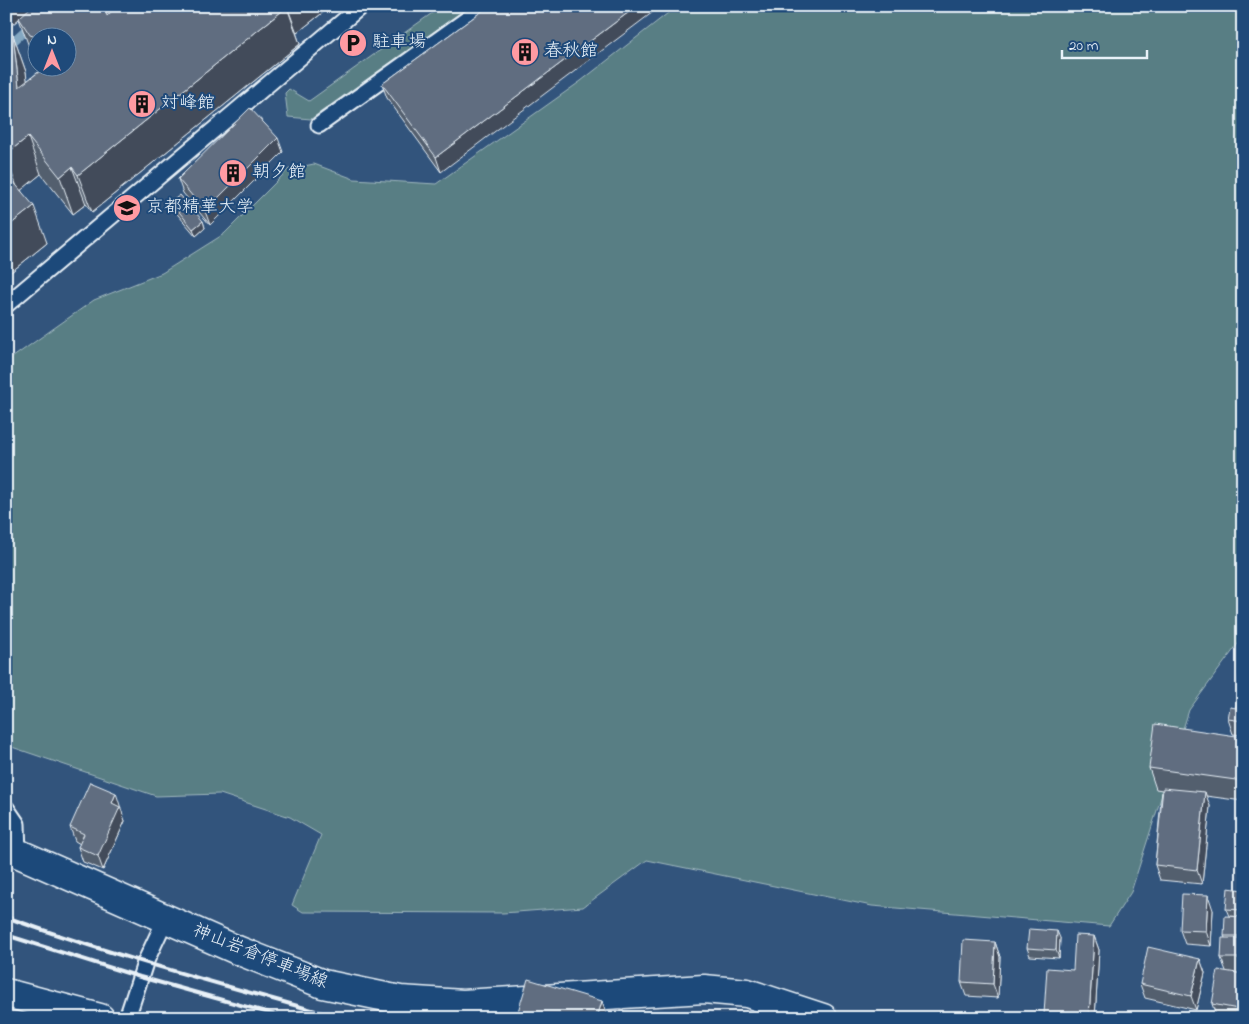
<svg xmlns="http://www.w3.org/2000/svg" width="1249" height="1024" viewBox="0 0 1249 1024" font-family="'Indie Flower','Klee One',sans-serif">
	<style>
		.green { fill: #587e84; stroke: #a0b8be }
		.lines { fill: none; stroke-linecap: round; stroke-linejoin: round }
		.stream { stroke: #84a8c2; stroke-width: 9 }
		.service-casing { stroke: #e8f1f8; stroke-width: 19 }
		.tertiary-casing { stroke: #e8f1f8; stroke-width: 31 }
		.secondary-casing { stroke: #e8f1f8; stroke-width: 31 }
		.service { stroke: #1f4a7a; stroke-width: 15 }
		.tertiary { stroke: #1f4a7a; stroke-width: 28 }
		.secondary { stroke: #1f4a7a; stroke-width: 28 }
		.rail { stroke: #e8f1f8; stroke-width: 4 }
		.wall { fill: #535e6e; stroke: #e8f1f8 }
		.shaded-wall { fill: #434c5a; stroke: #e8f1f8 }
		.building { fill: #606d80; stroke: #e8f1f8 }
		.labels { text-anchor: middle; dominant-baseline: central; stroke-width: 4; stroke-linejoin: round; paint-order: stroke }
		.poi-label { font-size: 18px; fill: #e8f1f8; stroke: #1f4a7a; text-anchor: start }
		.street-label { font-size: 18px; fill: #e8f1f8; stroke: #1f4a7a }
	</style>
	<rect width="100%" height="100%" fill="#32547c"/>
	<filter id="ink" filterUnits="userSpaceOnUse"><feTurbulence type="fractalNoise" baseFrequency=".02" numOctaves="2"/><feDisplacementMap in="SourceGraphic" scale="10" xChannelSelector="R" yChannelSelector="G"/><feConvolveMatrix kernelMatrix="1 2 1 2 8 2 1 2 1" color-interpolation-filters="sRGB"/></filter>
	<g filter="url(#ink)">
		<g class="green">
			<polygon points="442,6 470,6 311,119 288,117 285,93 289,89 309,101"/>
			<polygon points="677,6 1243,6 1243,637 1189,710 1131,892 1109,926 872,906 647,860 583,907 503,913 303,912 292,905 321,835 290,817 220,794 156,796 6,745 6,362 94,300 162,273 224,234 289,169 314,164 354,179 436,184 581,81"/>
		</g>
		<g class="lines">
			<polyline class="stream" points="6,48 32,24"/>
			<defs>
				<g id="service">
					<polyline points="319,125 477,12 498,6"/>
					<polyline points="6,305 361,6"/>
					<polyline points="6,808 17,824 18,854"/>
					<polyline points="127,1018 145,963 166,918"/>
				</g>
				<polyline id="tertiary" points="6,993 100,1018"/>
				<polyline id="secondary" points="6,848 237,950 323,984 400,1000 463,1004 704,989 747,993 823,1018"/>
			</defs>
			<use href="#service" class="service-casing"/>
			<use href="#tertiary" class="tertiary-casing"/>
			<use href="#secondary" class="secondary-casing"/>
			<use href="#service" class="service"/>
			<use href="#tertiary" class="tertiary"/>
			<use href="#secondary" class="secondary"/>
			<g class="rail">
				<path d="M6,917c110,40 222,69 334,101"/>
				<polyline points="6,935 140,977 287,1018"/>
			</g>
		</g>
		<g class="wall">
			<polygon points="6,6 113,11 117,6 331,6 297,33 296,32 300,44 92,212 86,204 73,214 41,174 21,190 47,243 6,276 6,34 13,35 26,72 27,81 42,69 41,68 68,68 68,38 38,38 38,63 32,55 19,19 6,30"/>
			<polygon points="489,6 441,172 387,98 382,84"/>
			<polygon points="283,152 210,225 183,193 178,179"/>
			<polygon points="171,202 203,221 205,228 196,236 173,209"/>
			<polygon points="1243,659 1243,735 1233,734 1228,719 1236,708"/>
			<polygon points="1243,737 1243,801 1206,796 1210,806 1202,884 1160,880 1155,865 1162,790 1156,789 1149,768"/>
			<polygon points="121,807 120,809 125,821 103,870 83,862 78,847 80,844 75,841 70,827"/>
			<polygon points="1243,890 1243,917 1229,916 1226,909"/>
			<polygon points="1213,910 1211,946 1185,944 1180,930"/>
			<polygon points="1243,917 1243,973 1234,973 1243,974 1243,1018 1217,1018 1212,1004 1226,971 1221,958 1225,938 1224,936"/>
			<polygon points="1094,936 1099,950 1095,1018 1046,1018 1044,1014 1073,970"/>
			<polygon points="1060,938 1059,958 1030,956 1027,948"/>
			<polygon points="995,942 1000,957 998,998 966,996 961,982"/>
			<polygon points="1200,959 1205,973 1196,1010 1145,998 1140,984"/>
		</g>
		<g class="shaded-wall">
			<polygon points="6,6 34,6 6,30"/>
			<polygon points="105,6 111,6 112,8 121,53 107,16"/>
			<polygon points="287,6 331,6 297,33"/>
			<polygon points="637,6 661,6 441,172 436,157"/>
			<polygon points="287,7 300,44 92,212 78,175"/>
			<polygon points="13,35 26,72 33,124 19,87"/>
			<polygon points="28,137 41,174 19,192 6,158 6,154"/>
			<polygon points="278,138 283,152 210,225 205,211"/>
			<polygon points="72,167 86,204 73,214 60,177"/>
			<polygon points="34,206 47,243 6,276 6,228"/>
			<polygon points="203,221 205,228 196,236 193,229"/>
			<polygon points="1205,792 1210,806 1202,884 1197,870"/>
			<polygon points="116,793 125,821 103,870 98,856 112,803"/>
			<polygon points="6,853 11,865 6,874"/>
			<polygon points="1208,895 1213,910 1211,946 1206,931"/>
			<polygon points="1057,931 1060,938 1059,958 1056,950"/>
			<polygon points="1094,936 1099,950 1095,1018 1089,1018"/>
			<polygon points="995,942 1000,957 998,998 993,984"/>
			<polygon points="1200,959 1205,973 1196,1010 1191,996"/>
			<polygon points="602,1001 608,1018 597,1018"/>
		</g>
		<g class="building">
			<polygon points="32,6 105,6 107,16 117,6 286,6 287,7 78,175 72,167 60,177 28,137 6,154 6,34 13,35 19,87 44,68 68,68 68,48 69,47 68,46 68,38 39,38 30,35 19,18"/>
			<polygon points="489,6 637,6 436,157 382,84"/>
			<polygon points="250,108 278,138 205,211 178,179"/>
			<polygon points="6,173 34,206 6,228"/>
			<polygon points="180,195 203,221 193,229 171,202"/>
			<polygon points="1241,659 1243,659 1243,721 1228,719 1230,707 1236,708"/>
			<polygon points="1155,724 1243,737 1243,781 1149,768"/>
			<polygon points="90,782 116,793 112,803 120,807 98,856 78,847 84,834 70,827"/>
			<polygon points="1163,788 1205,792 1197,870 1155,865"/>
			<polygon points="1228,888 1243,890 1243,910 1226,909"/>
			<polygon points="1182,894 1208,895 1206,931 1180,930"/>
			<polygon points="1225,916 1243,917 1243,936 1224,936"/>
			<polygon points="1029,929 1057,931 1056,950 1027,948"/>
			<polygon points="1075,935 1094,936 1089,1017 1044,1014 1047,968 1073,970"/>
			<polygon points="1222,938 1243,938 1243,958 1221,958"/>
			<polygon points="963,940 995,942 993,984 961,982"/>
			<polygon points="1148,947 1200,959 1191,996 1140,984"/>
			<polygon points="1218,970 1243,974 1243,1010 1212,1004"/>
			<polygon points="528,979 602,1001 597,1018 516,1018"/>
		</g>
	</g>
	<defs>
		<symbol id="parking-disc" viewBox="-11 -11 22 22"><circle r="9.5" fill="#ff9aa2" stroke="#1f4a7a"/><path d="M-3.5-5.5H1a3.5 3.5 0 0 1 0 7H-1V5.5H-3.5ZM-1-3.4V-.6H.8a1.4 1.4 0 0 0 0-2.8Z" fill="#111"/></symbol>
		<symbol id="building-disc" viewBox="-11 -11 22 22"><circle r="9.5" fill="#ff9aa2" stroke="#1f4a7a"/><path d="M-4-6H4V6H1V3H-1V6H-4ZM-2.5-4.3h1.7v1.8h-1.7ZM.8-4.3h1.7v1.8H.8ZM-2.5-1h1.7V.8h-1.7ZM.8-1h1.7V.8H.8Z" fill="#111"/></symbol>
		<symbol id="school-disc" viewBox="-11 -11 22 22"><circle r="9.5" fill="#ff9aa2" stroke="#1f4a7a"/><path d="M0-5L7-2L0 1L-7-2ZM-4 1L0 2.5L4 1V4Q0 6-4 4Z" fill="#111"/></symbol>
	</defs>
	<g fill-rule="evenodd">
		<use href="#parking-disc" x="337" y="27" width="32" height="32"/>
		<use href="#building-disc" x="509" y="36" width="32" height="32"/>
		<use href="#building-disc" x="126" y="88" width="32" height="32"/>
		<use href="#building-disc" x="217" y="157" width="32" height="32"/>
		<use href="#school-disc" x="111" y="192" width="32" height="32"/>
	</g>
	<g class="labels">
		<g class="poi-label">
			<text x="372" y="43">駐車場</text>
			<text x="544" y="52">春秋館</text>
			<text x="161" y="104">対峰館</text>
			<text x="252" y="173">朝夕館</text>
			<text x="146" y="208">京都精華大学</text>
		</g>
		<g class="street-label">
			<text transform="translate(260 957) rotate(22)">神山岩倉停車場線</text>
		</g>
	</g>
	<rect width="1249" height="1024" fill="none" stroke="#1f4a7a" stroke-width="25"/>
	<rect x="12" y="12" width="1224" height="999" fill="none" stroke="#e8f1f8" stroke-width="2" filter="url(#ink)"/>
	<g transform="translate(52 52)"><circle r="24" fill="#1f4a7a" stroke="#6f8dac"/>
	<path d="M0-4L9 19L0 12L-9 19Z" fill="#ff9aa2"/>
	<text y="-8" font-size="14" font-weight="bold" text-anchor="middle" fill="#e8f1f8">N</text>
	</g>
	<path d="M1062 50v8h85v-8" fill="none" stroke="#e8f1f8" stroke-width="2.5"/>
	<text x="1069" y="50" font-size="15" fill="#e8f1f8" stroke="#1f4a7a" stroke-width="4" paint-order="stroke">20 m</text>
</svg>
